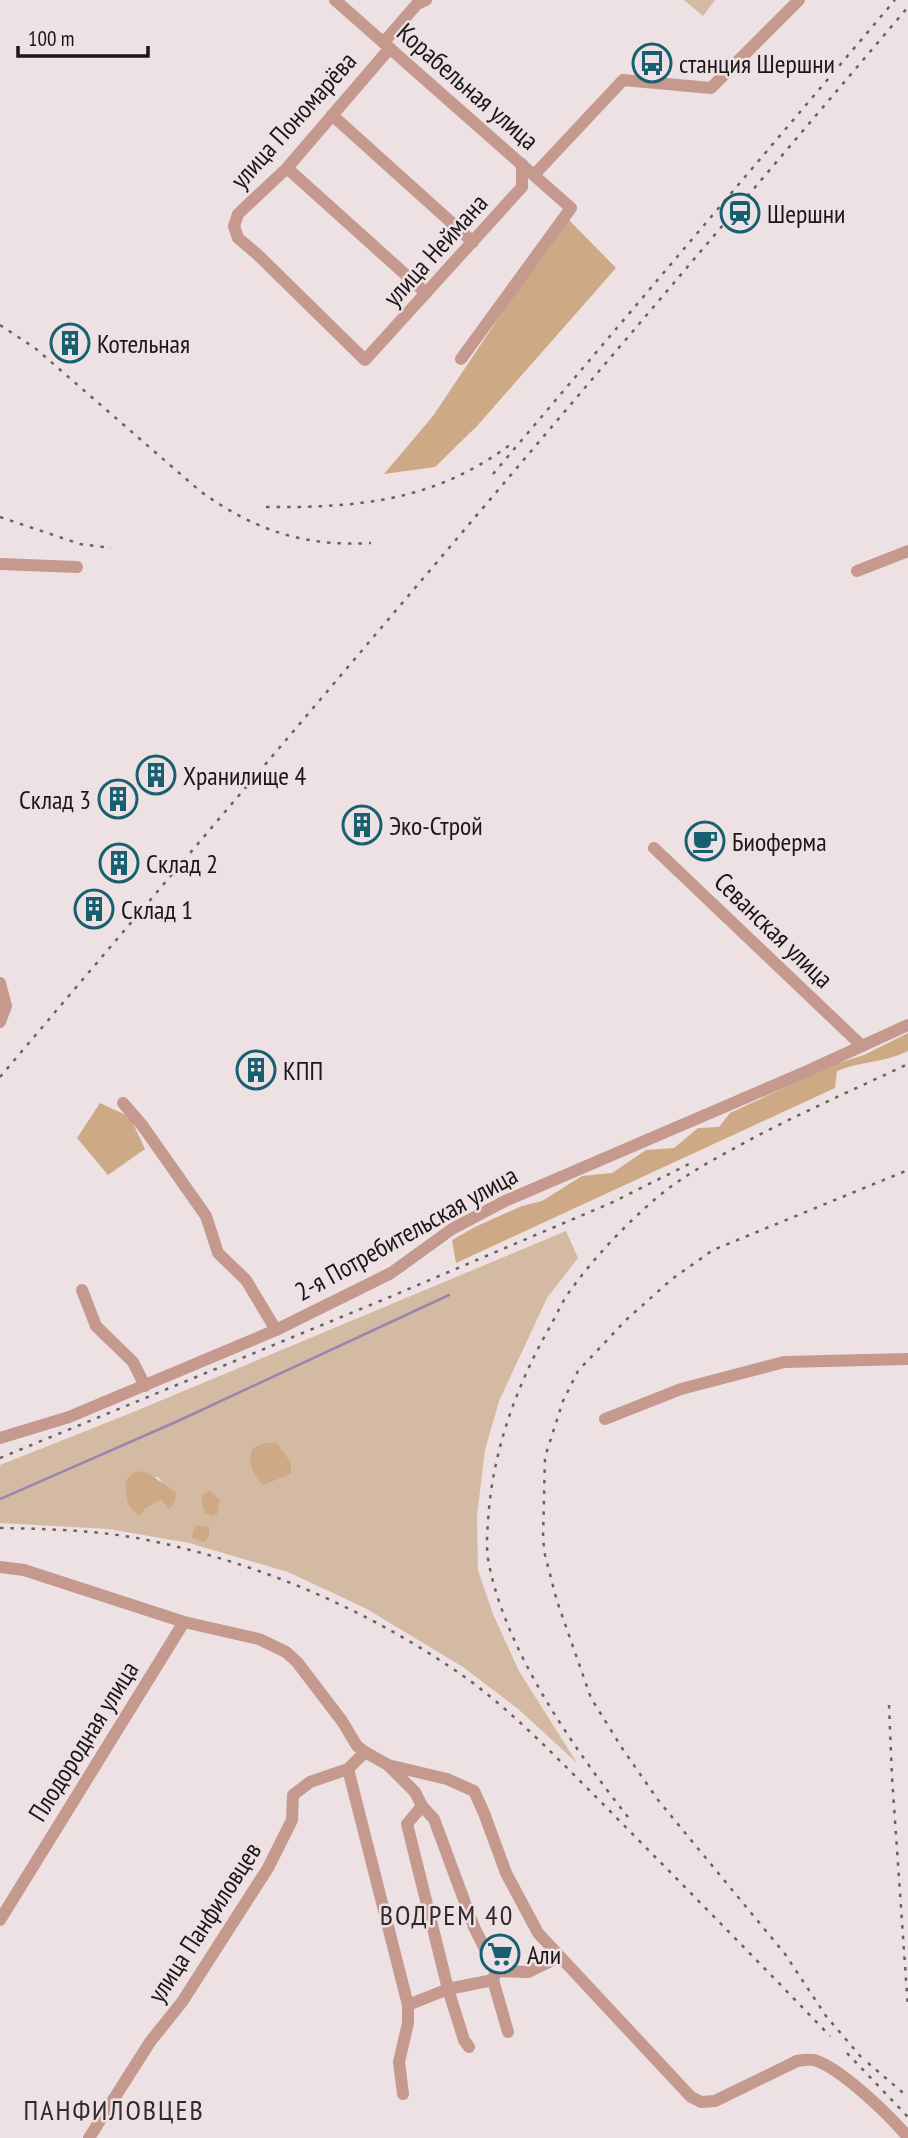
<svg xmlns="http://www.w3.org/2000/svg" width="908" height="2138" viewBox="0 0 908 2138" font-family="'PT Sans Narrow',sans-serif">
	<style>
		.green { fill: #d4baa2; fill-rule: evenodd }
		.forest { fill: #cea985 }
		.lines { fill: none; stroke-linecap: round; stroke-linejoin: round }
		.stream { stroke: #9985af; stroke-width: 2.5 }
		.minor { stroke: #c5998d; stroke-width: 12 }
		.rail { stroke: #696263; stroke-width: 2.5; stroke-dasharray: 3.5 7; stroke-linecap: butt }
		.labels { text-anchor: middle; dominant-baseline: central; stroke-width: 5; stroke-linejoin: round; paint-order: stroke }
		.poi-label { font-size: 26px; fill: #1b1718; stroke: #eee1e4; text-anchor: start }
		.street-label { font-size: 26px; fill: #1b1718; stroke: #eee1e4 }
		.neighbourhood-label { font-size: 28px; letter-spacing: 2px; fill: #32292b; stroke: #eee1e4 }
	</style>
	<rect width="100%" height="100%" fill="#eee1e4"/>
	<g class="green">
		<polygon points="684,0 715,0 703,16"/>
		<path d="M566,1231l12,27 -31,40 -48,103 -14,49 -8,66 1,54 15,44 26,57 58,92 -60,-55 -54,-41 -98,-59 -77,-36 -99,-29 -80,-14 -109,-6v-58l131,-52zM158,1477l6,8 12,7 -7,18 -8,-10 -16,9 -18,-18 -2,-10z"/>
	</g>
	<g class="forest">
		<polygon points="566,217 616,268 477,426 435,467 384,474 433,416"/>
		<path d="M908,1033v18c-24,12 -47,10 -71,20l-2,17 -379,175 -4,-23 23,-13 47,-21 20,-5 40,-25 30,-3 34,-23 28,-2 24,-20 21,-1 11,-14 103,-48 31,-10z"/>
		<polygon points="100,1103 130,1117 145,1149 108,1175 77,1138"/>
		<path d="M265,1443h12l14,20v11l-28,11c-11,-10 -16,-23 -10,-37z"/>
		<path d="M143,1471c13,6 21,14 33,21l-1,9 -6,9 -8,-10 -16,9 -5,7c-16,-11 -12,-18 -15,-35l8,-8z"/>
		<polygon points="209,1491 220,1499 217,1514 213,1516 205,1513 202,1505 202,1496"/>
		<polygon points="197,1525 209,1527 209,1536 205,1542 192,1538 193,1531"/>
	</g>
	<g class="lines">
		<polyline class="stream" points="0,1499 178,1421 449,1295"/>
		<g class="minor">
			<polyline points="335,0 571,208 461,359"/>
			<polyline points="384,42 417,4 426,0"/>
			<polyline points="390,48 287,168 238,214 234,226 238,238 258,255 365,360 522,187 522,164"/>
			<polyline points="332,115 473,242"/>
			<polyline points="287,168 426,293"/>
			<polyline points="534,175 623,80 711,88 799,0"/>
			<polyline points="0,564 77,567"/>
			<polyline points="857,571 908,551"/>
			<polyline points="654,848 862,1046"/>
			<polyline points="0,983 6,1006 0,1022"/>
			<polyline points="123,1103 142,1125 206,1216 218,1253 246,1280 276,1330"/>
			<polyline points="82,1290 96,1326 133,1362 145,1386"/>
			<polyline points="605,1419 681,1389 784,1362 908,1359"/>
			<polyline points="0,1438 69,1417 276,1330 391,1273 452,1229 505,1201 803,1073 908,1025"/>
			<path d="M0,1567l24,3 160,52 75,17 27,13 11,10 45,59 15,25 8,6 23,13 59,14 27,12 10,22 22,60 32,60 153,164 10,5 14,-1 82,-40c6,-1 11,-2 17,-1 27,8 75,55 94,77"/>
			<polyline points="388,1765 415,1792 422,1806 434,1819 474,1927 496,1971 493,1980 508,2032"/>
			<polyline points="348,1769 408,2005 408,2023 399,2062 403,2094"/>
			<polyline points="422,1806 407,1824 448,1989 464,2040 469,2047"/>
			<polyline points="0,1920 184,1622"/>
			<polyline points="496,1971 528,1972 559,1957"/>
			<polyline points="408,2005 448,1989 493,1980"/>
			<polyline points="89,2138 150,2042 182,2002 268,1868 292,1820 293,1795 310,1782 348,1769 365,1752"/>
		</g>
		<g class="rail">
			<path d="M0,325l35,23 165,143c54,39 104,56 171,52"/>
			<polyline points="493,474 895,0"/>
			<path d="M266,507c93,1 169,-6 245,-63"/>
			<polyline points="0,517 80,544 111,548"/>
			<polyline points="0,1077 908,7"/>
			<polyline points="0,1458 385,1299 611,1203 695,1161"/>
			<path d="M0,1528c47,1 96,2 142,11 117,23 230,72 327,141 47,35 87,77 128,118 78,79 156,158 233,238"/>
			<polyline points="889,1705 892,1777 908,2009"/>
			<path d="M628,1817c-55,-69 -122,-166 -139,-253 -3,-14 -2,-28 -1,-42 4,-71 29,-138 64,-199 6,-11 11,-23 18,-32 25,-35 65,-77 99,-103 27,-20 57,-35 86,-51 50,-26 102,-49 153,-73"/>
			<polyline points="847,2053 908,2117"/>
			<polyline points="861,2057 826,2016 785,1954 658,1800 622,1748 591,1698 557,1601 545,1555 543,1539 545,1457 563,1401 578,1371 626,1320 672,1279 713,1250 908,1170"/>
			<polyline points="868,2063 908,2097"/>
		</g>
	</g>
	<defs>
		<symbol id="bus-ring" viewBox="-11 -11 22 22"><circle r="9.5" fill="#eee1e4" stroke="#186070" stroke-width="1.5"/><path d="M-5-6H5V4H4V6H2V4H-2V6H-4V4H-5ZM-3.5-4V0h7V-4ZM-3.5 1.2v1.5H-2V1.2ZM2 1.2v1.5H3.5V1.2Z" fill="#186070"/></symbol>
		<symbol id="station-ring" viewBox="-11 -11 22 22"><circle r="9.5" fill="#eee1e4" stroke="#186070" stroke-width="1.5"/><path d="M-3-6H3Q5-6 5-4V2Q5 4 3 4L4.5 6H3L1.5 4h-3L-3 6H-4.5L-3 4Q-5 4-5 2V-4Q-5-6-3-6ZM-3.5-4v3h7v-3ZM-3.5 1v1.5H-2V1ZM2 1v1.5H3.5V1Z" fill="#186070"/></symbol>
		<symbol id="building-ring" viewBox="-11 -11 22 22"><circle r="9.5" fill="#eee1e4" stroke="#186070" stroke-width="1.5"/><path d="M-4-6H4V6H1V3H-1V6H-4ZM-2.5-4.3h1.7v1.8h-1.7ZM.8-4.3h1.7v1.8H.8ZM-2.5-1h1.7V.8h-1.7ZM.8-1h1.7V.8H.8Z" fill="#186070"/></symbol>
		<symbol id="cafe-ring" viewBox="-11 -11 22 22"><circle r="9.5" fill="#eee1e4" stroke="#186070" stroke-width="1.5"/><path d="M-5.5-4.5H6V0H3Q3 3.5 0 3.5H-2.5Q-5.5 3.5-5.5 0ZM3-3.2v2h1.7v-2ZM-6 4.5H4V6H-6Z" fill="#186070"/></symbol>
		<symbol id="supermarket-ring" viewBox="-11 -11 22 22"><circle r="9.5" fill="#eee1e4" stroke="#186070" stroke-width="1.5"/><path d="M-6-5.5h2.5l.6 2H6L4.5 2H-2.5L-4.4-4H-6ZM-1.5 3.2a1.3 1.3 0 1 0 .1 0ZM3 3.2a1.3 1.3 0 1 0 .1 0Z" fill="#186070"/></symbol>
	</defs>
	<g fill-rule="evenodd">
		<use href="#bus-ring" x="630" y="41" width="44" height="44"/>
		<use href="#station-ring" x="718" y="191" width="44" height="44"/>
		<use href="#building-ring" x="48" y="321" width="44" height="44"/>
		<use href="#building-ring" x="134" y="753" width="44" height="44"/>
		<use href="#building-ring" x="96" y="777" width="44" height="44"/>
		<use href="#building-ring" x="340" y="803" width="44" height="44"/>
		<use href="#cafe-ring" x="683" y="819" width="44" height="44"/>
		<use href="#building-ring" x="97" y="841" width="44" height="44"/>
		<use href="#building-ring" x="72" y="887" width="44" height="44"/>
		<use href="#building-ring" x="234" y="1048" width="44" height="44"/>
		<use href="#supermarket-ring" x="478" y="1932" width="44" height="44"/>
	</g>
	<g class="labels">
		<g class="poi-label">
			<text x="679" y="63">станция Шершни</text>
			<text x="767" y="213">Шершни</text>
			<text x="97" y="343">Котельная</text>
			<text x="183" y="775">Хранилище 4</text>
			<text x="91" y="799" text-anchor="end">Склад 3</text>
			<text x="389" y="825">Эко-Строй</text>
			<text x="732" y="841">Биоферма</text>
			<text x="146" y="863">Склад 2</text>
			<text x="121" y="909">Склад 1</text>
			<text x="283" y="1070">КПП</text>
			<text x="527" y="1954">Али</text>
		</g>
		<g class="street-label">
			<text transform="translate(468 86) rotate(41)">Корабельная улица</text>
			<text transform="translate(293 120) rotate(-48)">улица Пономарёва</text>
			<text transform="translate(435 250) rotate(-48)">улица Неймана</text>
			<text transform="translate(774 930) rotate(44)">Севанская улица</text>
			<text transform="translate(406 1233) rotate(-29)">2-я Потребительская улица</text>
			<text transform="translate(83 1741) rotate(-58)">Плодородная улица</text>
			<text transform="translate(204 1922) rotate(-57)">улица Панфиловцев</text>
		</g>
		<g class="neighbourhood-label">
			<text x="447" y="1914">ВОДРЕМ 40</text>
			<text x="114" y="2109">ПАНФИЛОВЦЕВ</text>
		</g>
	</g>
	<path d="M18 46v10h130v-10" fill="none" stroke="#1b1718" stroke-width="3.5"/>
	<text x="28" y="46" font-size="21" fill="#1b1718" stroke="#eee1e4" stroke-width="5" paint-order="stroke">100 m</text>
</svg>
